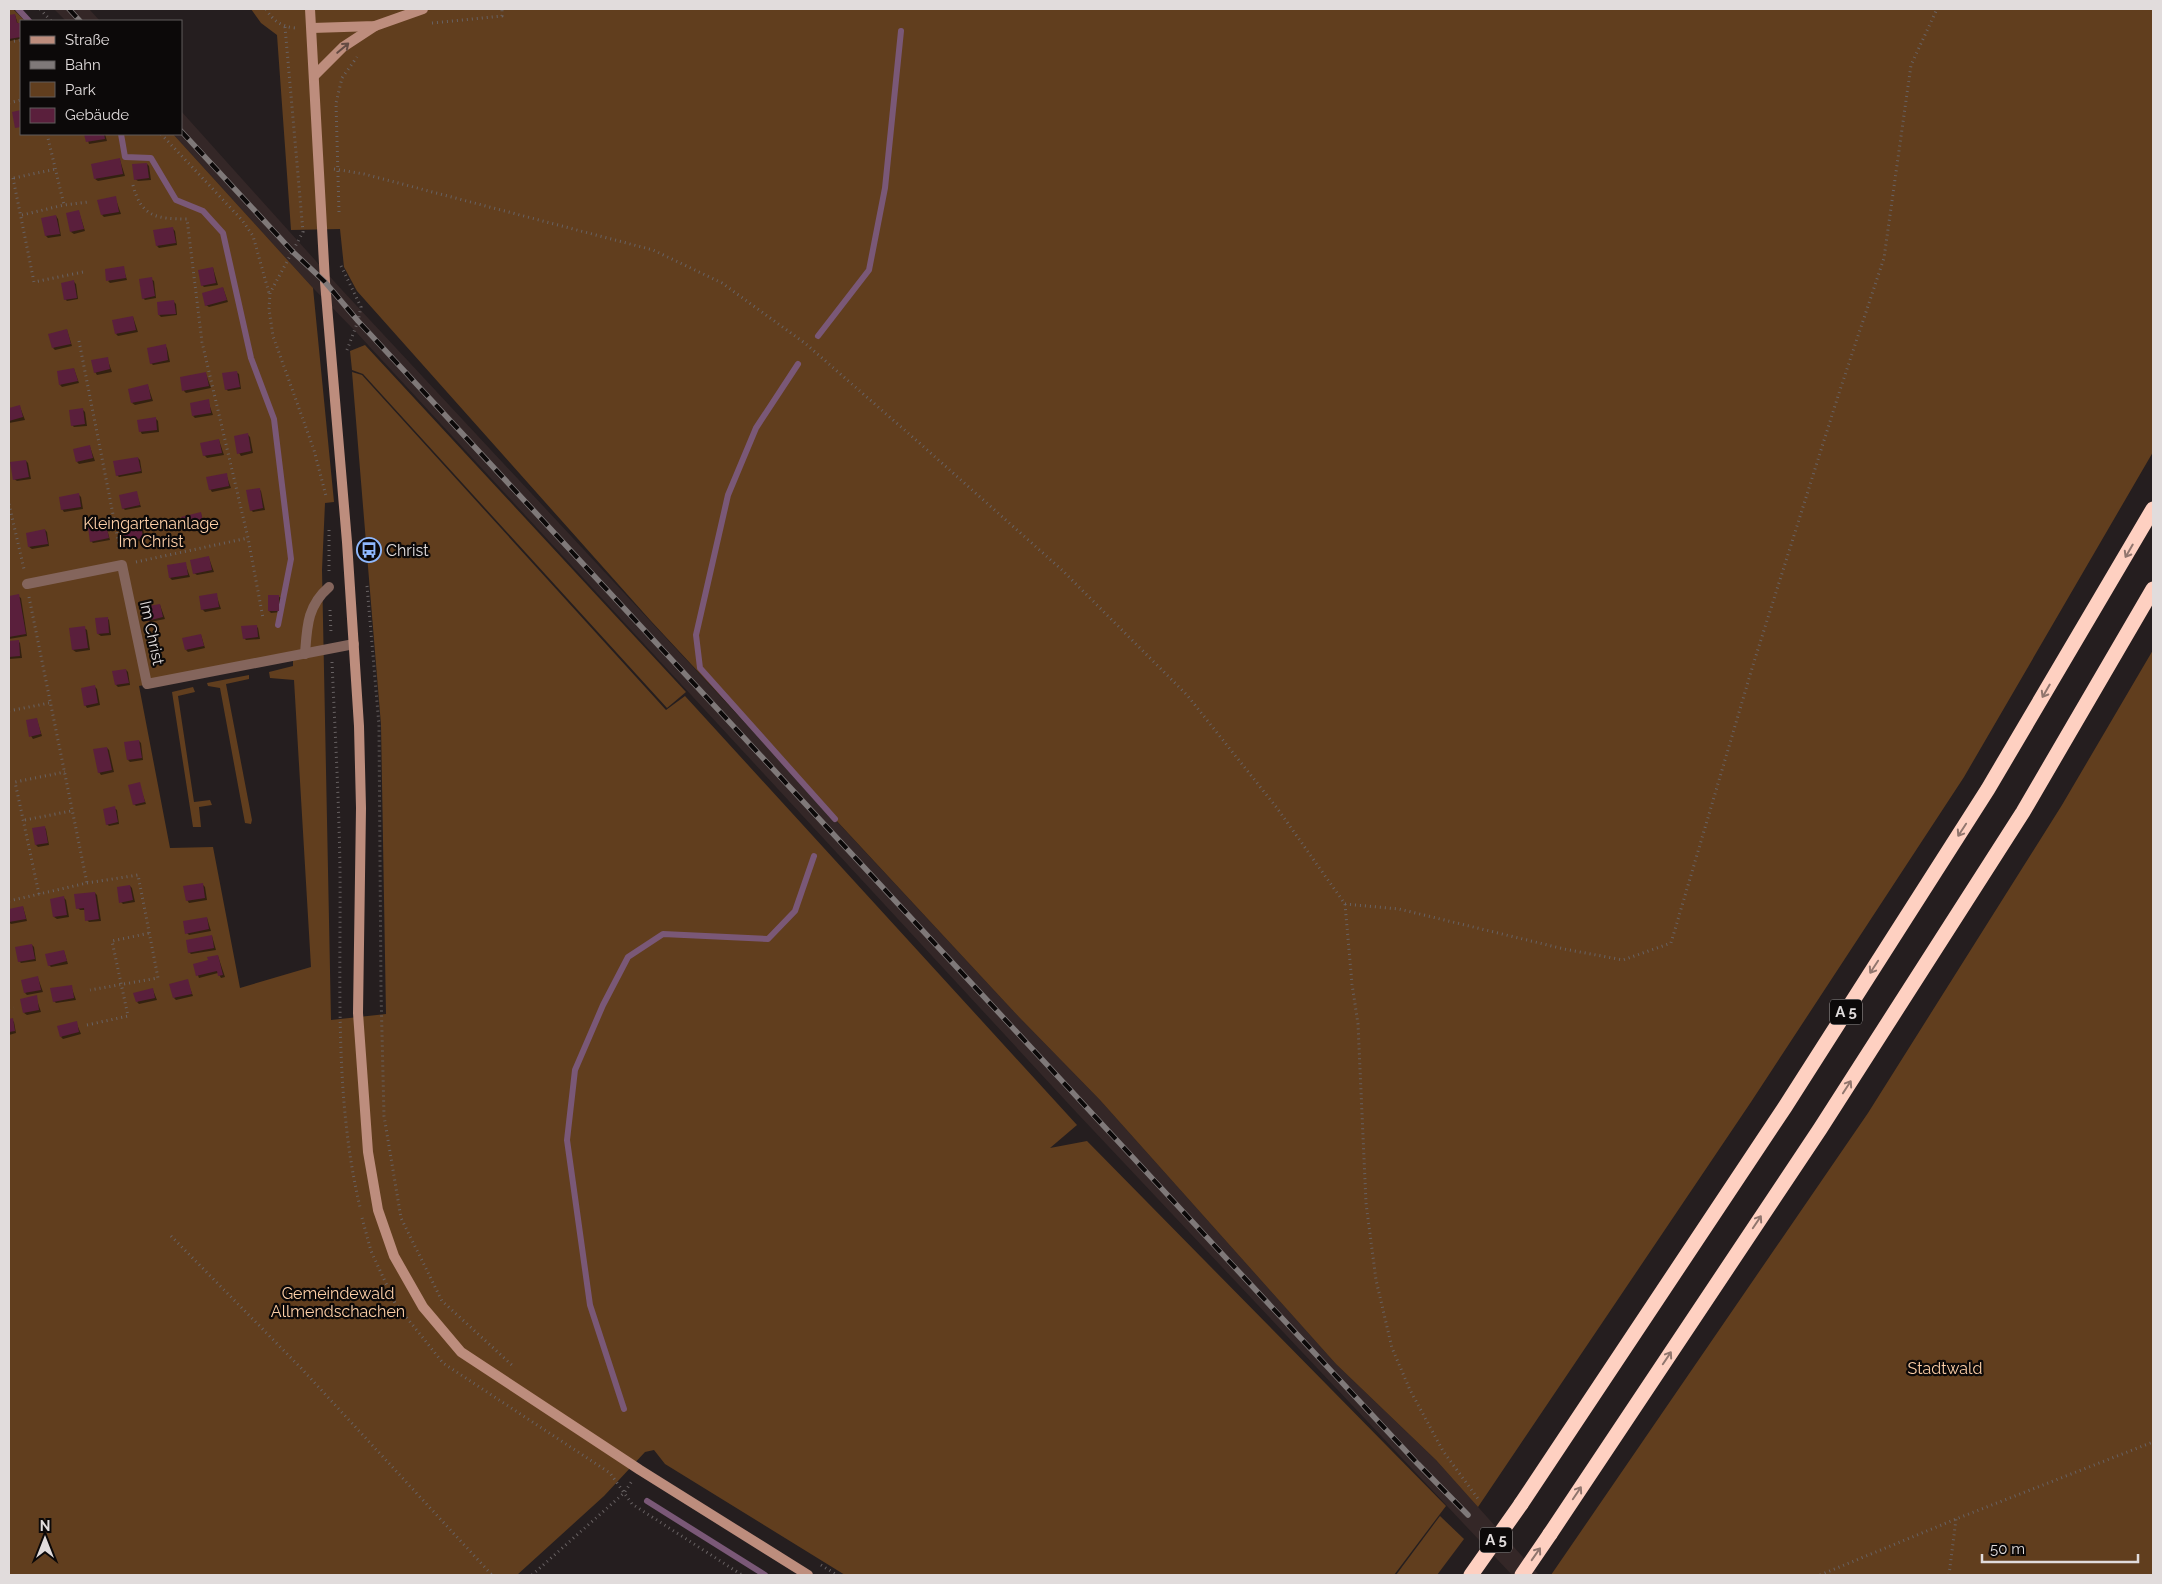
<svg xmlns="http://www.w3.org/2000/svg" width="2162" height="1584" viewBox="0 0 2162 1584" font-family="Raleway,sans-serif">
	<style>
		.built { fill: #342727 }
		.green { fill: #613e1e; fill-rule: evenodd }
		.shadow { fill: #0007 }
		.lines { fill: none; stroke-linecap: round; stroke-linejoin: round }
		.stream { stroke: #7a5877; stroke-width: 6 }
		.building { fill: #5a1f3c }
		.path { stroke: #686263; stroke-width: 3; stroke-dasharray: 1 4; stroke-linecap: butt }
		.lane { stroke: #84655c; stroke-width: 10 }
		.secondary { stroke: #bd8d7d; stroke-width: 10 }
		.highway { stroke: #fed0c1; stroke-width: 15 }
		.rail-casing { stroke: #7f7979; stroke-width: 5.5 }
		.rail { stroke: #0c0909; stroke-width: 4; stroke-dasharray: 11; stroke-linecap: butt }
		.highway-bridge { stroke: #fed0c1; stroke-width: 15 }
		.oneway { stroke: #644b43 }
		.oneway2 { stroke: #91766e }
		.labels { text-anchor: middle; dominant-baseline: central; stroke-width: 4.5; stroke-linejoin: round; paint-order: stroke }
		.shield { fill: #0c0909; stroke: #a19d9d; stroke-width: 1 }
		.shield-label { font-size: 15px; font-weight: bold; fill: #e1dcdc }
		.park-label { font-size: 16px; fill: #fdcfa7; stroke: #0c0909 }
		.poi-label { font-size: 16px; fill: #e1dcdc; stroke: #0c0909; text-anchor: start }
		.street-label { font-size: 16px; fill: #e1dcdc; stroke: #0c0909 }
	</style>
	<rect width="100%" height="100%" fill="#251e1f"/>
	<g class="built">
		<polygon points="54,9 89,9 100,21 66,21"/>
		<polygon points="181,111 342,290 1019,1017 1100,1100 1336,1364 1436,1460 1539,1575 1512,1575 1077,1113 357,333 313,288 173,134 181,134"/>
	</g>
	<g class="green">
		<path d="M9,9h4l12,12h-4v113h152l140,154 21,214 -9,1 -3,67 9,450 55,-6 -5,-289 -29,-353 10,3 304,335 19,-14 392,429 -27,23 37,-7 359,365 -52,69h-549l-180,-111 -11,-14 -9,2 -41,44 -87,79h-508zM293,656v10l-24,6 1,6 24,2 17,287 -71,21 -27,-141 -43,1 -31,-162z"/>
		<polygon points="251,9 2153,9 2153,452 1964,777 1751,1102 1478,1507 1436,1460 1336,1364 1100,1100 1019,1017 651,621 357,291 344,267 340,229 291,230 277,35 261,23"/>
		<polygon points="365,345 686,692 667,708 363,374 352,370 350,351"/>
		<polygon points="2153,650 2153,1575 1551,1575 1868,1113 2062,805"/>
		<polygon points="249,675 249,679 226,684 252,820 251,824 245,823 220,688 208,686 207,683"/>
		<polygon points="193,687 195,692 178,696 194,802 210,800 212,805 199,807 201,827 193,827 172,692"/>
		<polygon points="1440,1516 1464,1539 1437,1575 1396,1575"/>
	</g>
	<g class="shadow">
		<polygon points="15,15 18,24 21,24 21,39 9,41 9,16"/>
		<polygon points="86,134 105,134 107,141 89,144"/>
		<polygon points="120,160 125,176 98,181 95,179"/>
		<polygon points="147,164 149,166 151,180 138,181 135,179"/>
		<polygon points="115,197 121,214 104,217 102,215"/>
		<polygon points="79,212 85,231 74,234 71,232"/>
		<polygon points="56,216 58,219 61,236 48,238 46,236"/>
		<polygon points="173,229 175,231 177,245 159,248 157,246"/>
		<polygon points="123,267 127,280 110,283 108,281"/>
		<polygon points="213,268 218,285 204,287 202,285"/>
		<polygon points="151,279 154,281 156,298 145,300 143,298"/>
		<polygon points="73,281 76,284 78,299 67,301 65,299"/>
		<polygon points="223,288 228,302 209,307 206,305"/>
		<polygon points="174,302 176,304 177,315 161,317 159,315"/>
		<polygon points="133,317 138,332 118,336 116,334"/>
		<polygon points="67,330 72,346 55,350 53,348"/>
		<polygon points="165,346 167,348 170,362 153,365 151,363"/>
		<polygon points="107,358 112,372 97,375 95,372"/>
		<polygon points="74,369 79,383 62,387 60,385"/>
		<polygon points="236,372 239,374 241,389 228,391 226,389"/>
		<polygon points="206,374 211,388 186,393 184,391 181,378"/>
		<polygon points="148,386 153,401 135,405 132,403"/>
		<polygon points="208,401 213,415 195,418 193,416"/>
		<polygon points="20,407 25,420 9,423 9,409"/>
		<polygon points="83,410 85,412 87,426 74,427 72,425"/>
		<polygon points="155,418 158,421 159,432 142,434 140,431"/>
		<polygon points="248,435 250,437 253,453 241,456 239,453"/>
		<polygon points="219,440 224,455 207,458 204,455"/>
		<polygon points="90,447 95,461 79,464 77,462"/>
		<polygon points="138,458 140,460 142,473 119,477 117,475"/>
		<polygon points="26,461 28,463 31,479 17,481 14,479"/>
		<polygon points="226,474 231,488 212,492 210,489"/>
		<polygon points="259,489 261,491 265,510 253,512 251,510"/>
		<polygon points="136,492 141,507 125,510 123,508"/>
		<polygon points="79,495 81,497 83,509 64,512 62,509"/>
		<polygon points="201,514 205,528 187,531 185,529"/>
		<polygon points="106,526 110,540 93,543 91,541"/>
		<polygon points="141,526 143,528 145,540 129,543 126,541"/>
		<polygon points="45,530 47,532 49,546 32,549 29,547"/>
		<polygon points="209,558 214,572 197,575 194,573"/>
		<polygon points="185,563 190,577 172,580 170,578"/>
		<polygon points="216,594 221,609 205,612 202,609"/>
		<polygon points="18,596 21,598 27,636 9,639 9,597"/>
		<polygon points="278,596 281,598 281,612 271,613 269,611"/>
		<polygon points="160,605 165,619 150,622 148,620"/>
		<polygon points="107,618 109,620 111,635 101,636 98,634"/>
		<polygon points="256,626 258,628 260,639 246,640 244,638"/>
		<polygon points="84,628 87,630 90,650 76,652 73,650"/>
		<polygon points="201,635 205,648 188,652 186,650"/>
		<polygon points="18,641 20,643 22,658 9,659 9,642"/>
		<polygon points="126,670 128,672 130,685 118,687 116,685"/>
		<polygon points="95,687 97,689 100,705 87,708 85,705"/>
		<polygon points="37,720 42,736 33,739 31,736"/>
		<polygon points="139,741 141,743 143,760 130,762 128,760"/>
		<polygon points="107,748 109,750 114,772 101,775 99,772"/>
		<polygon points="139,784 146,804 136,806 134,804"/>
		<polygon points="114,808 117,810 119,824 109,826 107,824"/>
		<polygon points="44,827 46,829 49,845 38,847 36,845"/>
		<polygon points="203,885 205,887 207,900 189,903 187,900"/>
		<polygon points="130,886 132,888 135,902 123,904 121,902"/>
		<polygon points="95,893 97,895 101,921 89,922 87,920 85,910 80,910 78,908"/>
		<polygon points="64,898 66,900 69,917 57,919 54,917"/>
		<polygon points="23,907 27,921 11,924 9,922 9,910"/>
		<polygon points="207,918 211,931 189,935 187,933"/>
		<polygon points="212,936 216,950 191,954 189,952"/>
		<polygon points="32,945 34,947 36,961 21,963 19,961"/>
		<polygon points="64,951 68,964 51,967 49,965"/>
		<polygon points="218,956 225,977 221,978 218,973 199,978 194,965 210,961"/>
		<polygon points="38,978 43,992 27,995 25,993"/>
		<polygon points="187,980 193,996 176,1000 174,998"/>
		<polygon points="71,986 76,1000 56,1003 54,1001"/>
		<polygon points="153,990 157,1000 139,1004 137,1002"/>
		<polygon points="36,997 41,1012 27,1015 24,1013"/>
		<polygon points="9,1020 12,1020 14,1022 16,1033 9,1035"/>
		<polygon points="76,1022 81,1034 63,1039 61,1037"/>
	</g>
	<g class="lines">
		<g class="stream">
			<polyline points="18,9 29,21"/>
			<polyline points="121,134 125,157 151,158 176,200 203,211 223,233 251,358 274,419 291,559 278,625"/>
			<polyline points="818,336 869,270 885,188 901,31"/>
			<polyline points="798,364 756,428 728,495 696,635 700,668 835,819"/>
			<polyline points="624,1409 590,1305 567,1140 575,1070 603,1005 628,957 663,934 768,939 795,911 814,856"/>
			<polyline points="647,1501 765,1575"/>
		</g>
	</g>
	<g class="building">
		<polygon points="15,14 17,23 21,23 21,37 9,39 9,15"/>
		<polygon points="21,110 21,127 15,128 12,112"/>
		<polygon points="84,134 104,134 105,139 86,142"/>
		<polygon points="120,158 123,174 94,179 91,164"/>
		<polygon points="147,163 149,178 134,180 132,164"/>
		<polygon points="116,196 119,212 101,215 97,200"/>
		<polygon points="79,210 84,229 70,232 66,213"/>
		<polygon points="56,215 60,234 45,236 41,218"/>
		<polygon points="173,227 176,243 156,246 153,230"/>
		<polygon points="124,266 126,278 106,281 105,269"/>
		<polygon points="213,267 216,283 201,286 198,270"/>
		<polygon points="152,277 155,296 142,299 139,279"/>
		<polygon points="74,280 77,298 64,300 61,283"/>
		<polygon points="223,287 227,300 205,306 202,293"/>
		<polygon points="174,300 176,314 158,315 157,302"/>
		<polygon points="133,316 136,330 115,334 112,320"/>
		<polygon points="67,329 71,344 52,348 48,334"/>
		<polygon points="166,344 168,360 150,364 147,348"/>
		<polygon points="108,357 110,369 94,373 91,360"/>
		<polygon points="74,368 78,381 59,385 57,371"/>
		<polygon points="237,371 240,387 225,390 222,373"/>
		<polygon points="206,372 209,386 182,391 180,377"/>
		<polygon points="148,384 151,399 131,403 128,389"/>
		<polygon points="209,399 211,413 192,416 190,403"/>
		<polygon points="20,405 23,417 9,421 9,408"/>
		<polygon points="83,408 85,424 71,426 69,410"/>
		<polygon points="156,417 157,430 139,432 137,420"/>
		<polygon points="248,433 251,451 237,454 234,436"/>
		<polygon points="219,439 222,453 203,456 200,443"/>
		<polygon points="90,445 93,458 76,462 73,449"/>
		<polygon points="138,457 141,471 116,476 113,461"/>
		<polygon points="26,460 29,477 13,480 10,462"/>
		<polygon points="227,473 229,486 209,490 206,477"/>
		<polygon points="260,488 263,508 250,511 246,490"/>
		<polygon points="137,491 140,505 122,509 119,495"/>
		<polygon points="79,493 81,507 61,510 59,497"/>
		<polygon points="201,512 204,526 184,529 181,517"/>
		<polygon points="106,524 109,538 90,542 88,527"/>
		<polygon points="141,525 143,538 125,541 123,527"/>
		<polygon points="45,529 48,544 28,547 26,533"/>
		<polygon points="209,556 212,570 193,574 190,560"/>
		<polygon points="186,562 188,575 169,578 167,565"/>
		<polygon points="217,593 219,607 201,610 199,596"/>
		<polygon points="19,594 26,634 9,637 9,596"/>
		<rect x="268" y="595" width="11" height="16"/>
		<polygon points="160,604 163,617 147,621 143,607"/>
		<polygon points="108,617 109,633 97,634 95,618"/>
		<polygon points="257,625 258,637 243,639 241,626"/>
		<polygon points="85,626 88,648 72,650 69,628"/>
		<polygon points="201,634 204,646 185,650 182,638"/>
		<polygon points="19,640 20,656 9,657 9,641"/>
		<polygon points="126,669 129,683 115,685 112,671"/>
		<polygon points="95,685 98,703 84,706 81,688"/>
		<polygon points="37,718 41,734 29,737 26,720"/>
		<polygon points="139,740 142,758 127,760 124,742"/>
		<polygon points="107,747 112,770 98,773 93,749"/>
		<polygon points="140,782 145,802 133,805 128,785"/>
		<polygon points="115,806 118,822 106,825 103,809"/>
		<polygon points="45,826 48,843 35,845 32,828"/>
		<polygon points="203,883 205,898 186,901 183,886"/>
		<polygon points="130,885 133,900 119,903 117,887"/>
		<polygon points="95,892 99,919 85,921 84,908 76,909 74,894"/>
		<polygon points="64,896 67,915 53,917 50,899"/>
		<polygon points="23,906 26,919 9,922 9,909"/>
		<polygon points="207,917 209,929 185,934 183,921"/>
		<polygon points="212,935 214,948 188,953 186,940"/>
		<polygon points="32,944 35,959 18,962 15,947"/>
		<polygon points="64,950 67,961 48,966 45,954"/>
		<polygon points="218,955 223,975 218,976 217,971 196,976 193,964 208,960 207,957"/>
		<polygon points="38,976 41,990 24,993 21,980"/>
		<polygon points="188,979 192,994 173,998 169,984"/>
		<polygon points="72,985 74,998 53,1002 50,988"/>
		<polygon points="153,988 155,998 136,1002 133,993"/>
		<polygon points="37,995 39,1010 23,1013 20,999"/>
		<polygon points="13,1018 15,1031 9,1032 9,1019"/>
		<polygon points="77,1021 79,1032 60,1037 57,1026"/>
	</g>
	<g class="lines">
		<g class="path">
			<polyline points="40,9 51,21"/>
			<path d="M266,9c7,12 16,18 30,19"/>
			<polyline points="432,23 502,16 502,9"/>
			<polyline points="285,27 303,232 270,293 269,309 273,336 314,450 326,496"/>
			<polyline points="9,42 21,40"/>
			<polyline points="9,103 21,100"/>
			<polyline points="47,134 64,205"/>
			<polyline points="161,134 242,220 253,236 269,293"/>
			<polyline points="334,169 364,174 653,250 722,283 806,344 916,440 1062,570 1187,695 1277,808 1345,904 1352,984 1358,1024 1366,1203 1376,1280 1392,1348 1410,1390 1443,1451 1479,1500"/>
			<polyline points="13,178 34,282 83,272"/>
			<polyline points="9,179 56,169"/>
			<path d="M133,185c8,32 24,34 54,34l15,123 46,196 15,80"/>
			<polyline points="339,212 336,103 342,78 357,57"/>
			<polyline points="22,215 64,205 88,202"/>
			<polyline points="341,266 361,307 358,321 347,350"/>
			<polyline points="79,341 120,550"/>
			<polyline points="9,504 24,569"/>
			<polyline points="329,530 329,573"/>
			<polyline points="136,562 248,538"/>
			<polyline points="367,586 379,725 381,991 384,1116 401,1218 442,1301 513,1366"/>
			<polyline points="29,597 87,883"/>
			<polyline points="330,610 331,633"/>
			<path d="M332,662c3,69 7,139 8,208 1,113 -6,227 20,337"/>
			<polyline points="9,711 49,703"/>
			<polyline points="25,820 71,811"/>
			<polyline points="39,894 15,782 65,772"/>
			<polyline points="9,901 87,883 138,875 158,978 90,990"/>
			<polyline points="1345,904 1399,909 1564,949 1623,960 1671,943 1753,665 1840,390 1884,258 1911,65 1937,9"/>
			<polyline points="9,1009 14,1008"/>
			<polyline points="87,1025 128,1016 112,941 150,933"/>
			<polyline points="362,1218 371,1251 395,1303 443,1363 610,1473 632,1504 742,1575"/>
			<polyline points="171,1236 301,1368 492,1575"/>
			<polyline points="821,1565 837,1575"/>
			<polyline points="532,1575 624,1493 632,1481"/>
			<polyline points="1820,1575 1956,1519 2153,1442"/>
			<polyline points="1949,1575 1956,1519"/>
		</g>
		<g class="lane">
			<polyline points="27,584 122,565 147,684 354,644"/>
			<path d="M305,654c2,-27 2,-48 24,-67"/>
		</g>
		<g class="secondary">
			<polyline points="310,9 325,282 347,542 359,726 361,808 358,1013 368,1152 378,1210 394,1256 423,1307 461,1352 640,1470 808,1575"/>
			<polyline points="312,28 375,26 423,9"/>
			<polyline points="314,76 343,47 375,26"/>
		</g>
		<g class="highway">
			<polyline points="1521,1504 1785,1107 1988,789 2153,509"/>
			<polyline points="1550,1534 1820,1129 2023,812 2153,589"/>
		</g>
		<defs>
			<g id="rail">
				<polyline points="69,9 80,21"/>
				<polyline points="181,131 293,252 325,282 358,321 1226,1258 1418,1464 1468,1515"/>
			</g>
		</defs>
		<use href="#rail" class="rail-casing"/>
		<use href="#rail" class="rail"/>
		<g class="highway-bridge">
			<polyline points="1471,1575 1521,1504"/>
			<polyline points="1522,1575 1550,1534"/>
		</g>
	</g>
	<defs><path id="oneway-shaft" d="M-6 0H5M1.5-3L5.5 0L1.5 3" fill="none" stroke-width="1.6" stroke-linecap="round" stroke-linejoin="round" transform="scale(1.25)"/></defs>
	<use class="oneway" href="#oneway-shaft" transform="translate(343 48) rotate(-40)"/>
	<g class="oneway2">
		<use href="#oneway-shaft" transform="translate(2129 551) rotate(120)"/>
		<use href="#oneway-shaft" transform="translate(2046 691) rotate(120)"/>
		<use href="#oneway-shaft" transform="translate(1962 830) rotate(123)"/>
		<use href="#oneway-shaft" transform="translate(1874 967) rotate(123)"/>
		<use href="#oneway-shaft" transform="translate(1847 1087) rotate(-57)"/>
		<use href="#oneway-shaft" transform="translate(1757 1222) rotate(-56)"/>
		<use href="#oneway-shaft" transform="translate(1667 1358) rotate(-56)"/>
		<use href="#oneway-shaft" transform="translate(1577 1493) rotate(-56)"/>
		<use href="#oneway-shaft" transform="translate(1536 1554) rotate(-55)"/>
	</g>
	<defs>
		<symbol id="bus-ring" viewBox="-11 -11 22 22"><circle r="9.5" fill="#0c0909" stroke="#8fb8fd" stroke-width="1.5"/><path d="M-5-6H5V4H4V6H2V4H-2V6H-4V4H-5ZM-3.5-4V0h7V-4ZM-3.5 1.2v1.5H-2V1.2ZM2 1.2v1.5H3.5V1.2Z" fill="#8fb8fd"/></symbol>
	</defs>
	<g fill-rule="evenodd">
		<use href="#bus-ring" x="355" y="536" width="28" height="28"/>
	</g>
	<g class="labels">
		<g class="shield">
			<rect x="1830" y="999.5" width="32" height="25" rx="4"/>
			<rect x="1480" y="1527.5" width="32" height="25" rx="4"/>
		</g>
		<g class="shield-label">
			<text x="1846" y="1012">A 5</text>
			<text x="1496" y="1540">A 5</text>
		</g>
		<g class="park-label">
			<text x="151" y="523">Kleingartenanlage<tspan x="151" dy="18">Im Christ</tspan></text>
			<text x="338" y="1293">Gemeindewald<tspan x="338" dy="18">Allmendschachen</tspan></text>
			<text x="1945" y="1368">Stadtwald</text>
		</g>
		<g class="poi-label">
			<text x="386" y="550">Christ</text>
		</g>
		<g class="street-label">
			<text transform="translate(152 633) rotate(78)">Im Christ</text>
		</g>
	</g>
	<rect width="2162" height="1584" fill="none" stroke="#e1dcdc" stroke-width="20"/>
	<rect x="20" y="20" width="162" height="115" fill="#0c0909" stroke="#615d5d"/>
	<rect x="30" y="36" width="25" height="8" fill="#bd8d7d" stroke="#615d5d"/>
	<text x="65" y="45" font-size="15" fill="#e1dcdc">Straße</text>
	<rect x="30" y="61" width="25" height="8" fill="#7f7979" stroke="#615d5d"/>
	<text x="65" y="70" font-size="15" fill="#e1dcdc">Bahn</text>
	<rect x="30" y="82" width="25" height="15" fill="#613e1e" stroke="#615d5d"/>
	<text x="65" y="95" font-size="15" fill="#e1dcdc">Park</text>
	<rect x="30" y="108" width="25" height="15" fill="#5a1f3c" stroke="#615d5d"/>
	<text x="65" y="120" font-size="15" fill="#e1dcdc">Gebäude</text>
	<g transform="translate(45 1539)" stroke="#0c0909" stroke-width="4" paint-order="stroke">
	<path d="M0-4L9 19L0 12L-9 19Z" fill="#e1dcdc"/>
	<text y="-8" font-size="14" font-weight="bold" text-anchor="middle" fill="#e1dcdc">N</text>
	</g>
	<path d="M1982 1554v8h156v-8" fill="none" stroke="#e1dcdc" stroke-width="2.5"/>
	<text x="1990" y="1554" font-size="15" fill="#e1dcdc" stroke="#0c0909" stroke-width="4" paint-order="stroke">50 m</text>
</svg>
